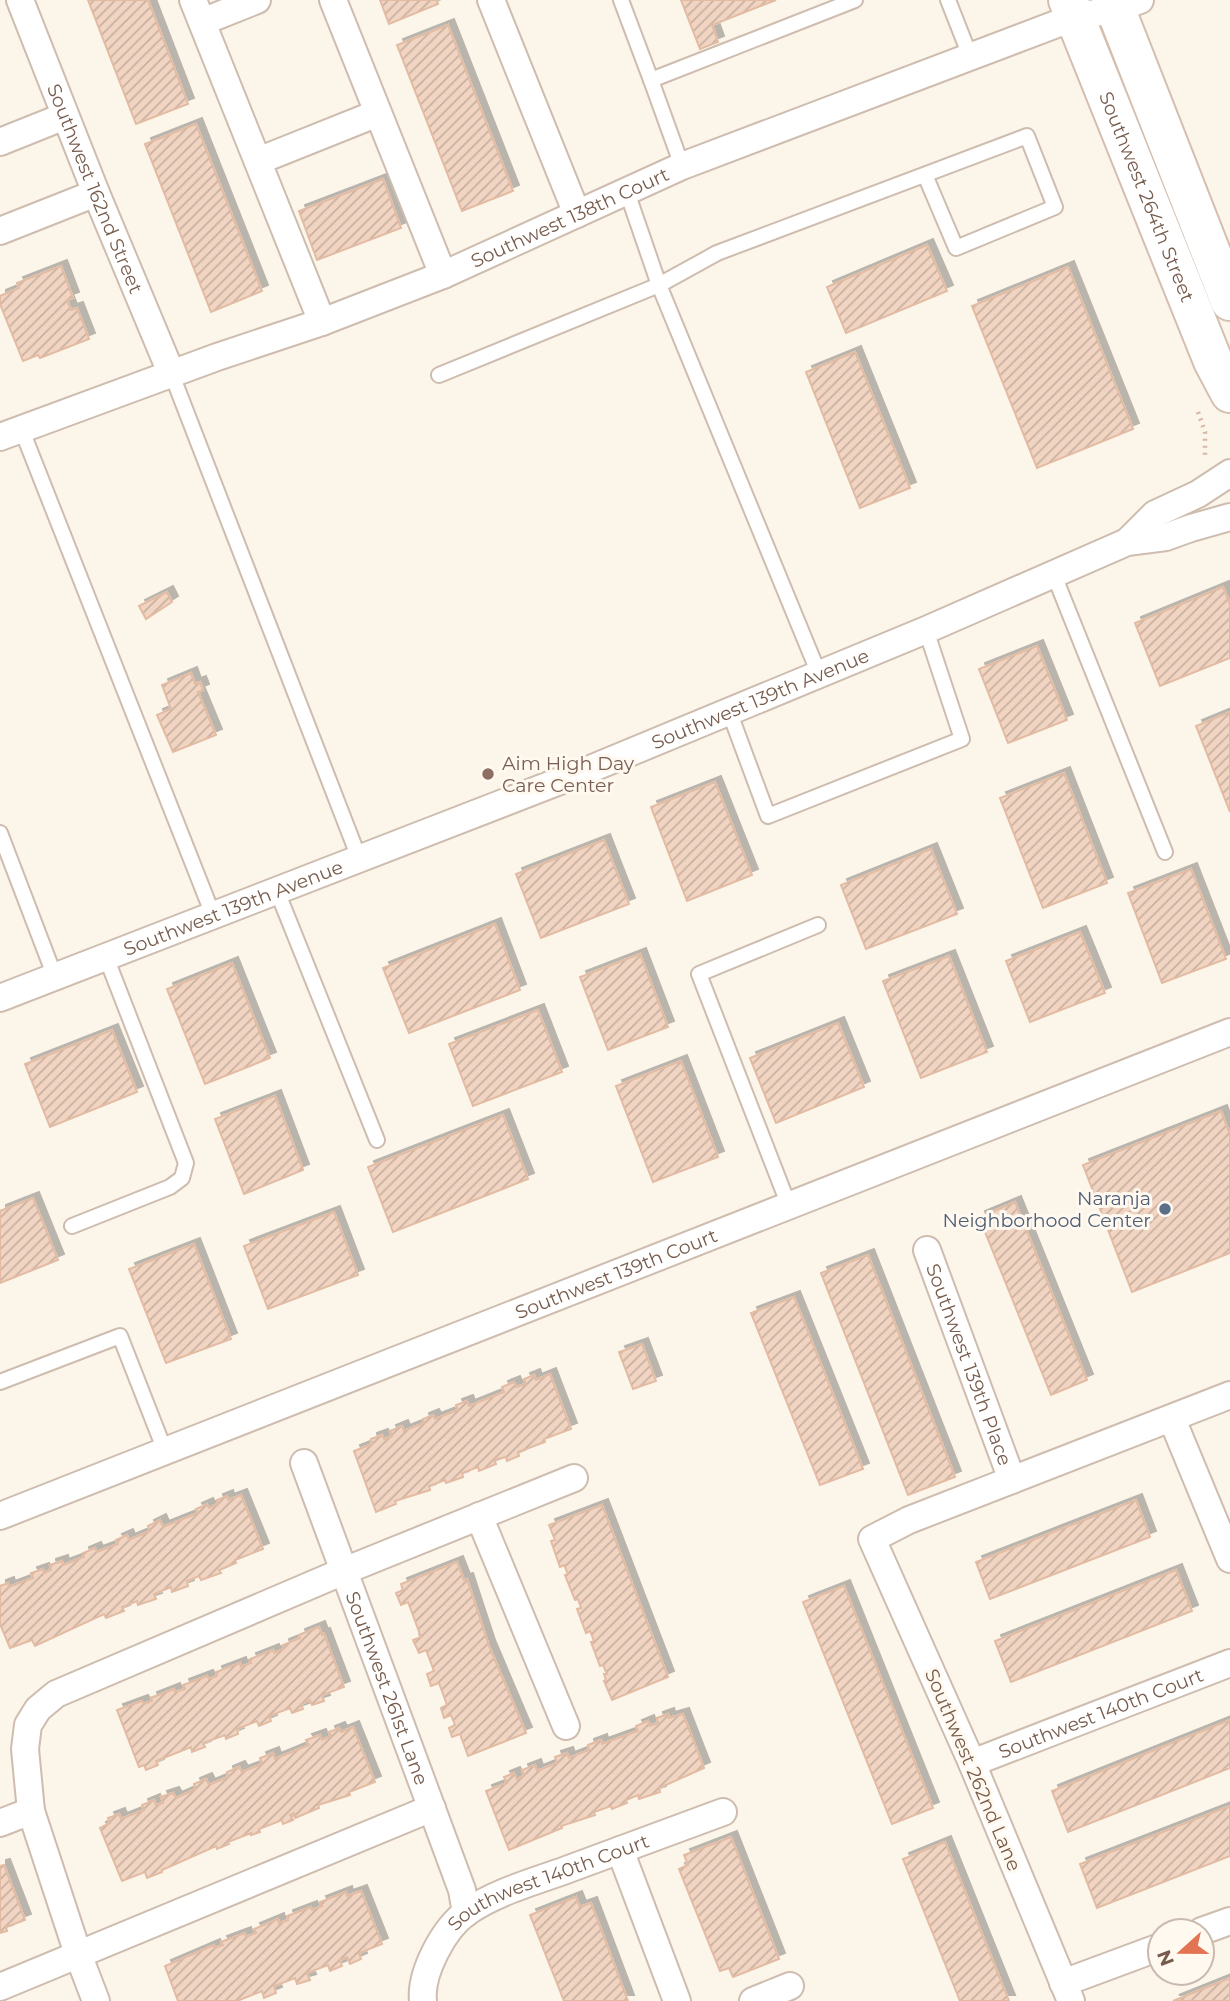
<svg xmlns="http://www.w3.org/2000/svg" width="1230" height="2001" viewBox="0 0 1230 2001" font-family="Montserrat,sans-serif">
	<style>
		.building { fill: url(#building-hatch); stroke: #e3bba2; stroke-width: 2; filter: url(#shadow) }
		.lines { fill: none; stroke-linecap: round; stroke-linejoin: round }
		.lane-casing { stroke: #cebdaf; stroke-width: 18 }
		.street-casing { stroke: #cebdaf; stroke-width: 30 }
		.secondary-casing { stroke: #d4bfaf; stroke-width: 42 }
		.path { stroke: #d6b8a4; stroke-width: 4.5; stroke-dasharray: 2 5; stroke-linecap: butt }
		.lane { stroke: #fff; stroke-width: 14 }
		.street { stroke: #fff; stroke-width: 26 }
		.secondary { stroke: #fff; stroke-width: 38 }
		.education-dot { fill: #8d6e63; stroke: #fff9f0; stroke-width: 2.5 }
		.service-dot { fill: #5c6f8a; stroke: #fff9f0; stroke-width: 2.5 }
		.labels { text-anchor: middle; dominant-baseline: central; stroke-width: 6; stroke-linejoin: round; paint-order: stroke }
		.street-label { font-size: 19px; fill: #775c4d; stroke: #fff9f0 }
		.education-label { font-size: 19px; fill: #785e54; stroke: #fff9f0; text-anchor: start }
		.service-label { font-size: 19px; fill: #4e5e75; stroke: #fff9f0; text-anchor: end }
	</style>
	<defs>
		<pattern id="building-hatch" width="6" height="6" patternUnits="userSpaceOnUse" patternTransform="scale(1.75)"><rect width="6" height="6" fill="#f1d5c2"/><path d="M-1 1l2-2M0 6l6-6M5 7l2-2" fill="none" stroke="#c8b0a0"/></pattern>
		<filter id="shadow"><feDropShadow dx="6" dy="-6" stdDeviation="0" flood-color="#0004"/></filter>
	</defs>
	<rect width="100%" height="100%" fill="#fcf5ea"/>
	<g class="building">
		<polygon points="88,0 148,0 188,104 136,124"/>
		<polygon points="380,0 437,0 438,4 389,24"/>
		<polygon points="681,0 776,0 712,25 718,42 700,49"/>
		<polygon points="448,25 513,191 462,211 397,45"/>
		<polygon points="196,124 262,291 211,312 145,144"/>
		<polygon points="383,179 401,228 317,260 299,211"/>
		<polygon points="927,245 947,291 846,333 827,287"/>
		<polygon points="61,266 73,298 67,300 71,310 77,308 89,339 40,358 38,355 23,361 0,304 0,296 19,288 17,283"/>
		<polygon points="1068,267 1133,429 1037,468 972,306"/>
		<polygon points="855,352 910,488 860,508 806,372"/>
		<polygon points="1223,587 1230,604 1230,658 1160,686 1135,623"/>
		<polygon points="167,592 172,602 146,619 139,606"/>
		<polygon points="1037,646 1067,720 1008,743 979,669"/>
		<polygon points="191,673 195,684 200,682 203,690 198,692 216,735 173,752 157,715 171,709 162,685"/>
		<polygon points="1230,712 1230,812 1196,726"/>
		<polygon points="1064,773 1107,883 1043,908 1000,798"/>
		<polygon points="715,782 752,875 687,901 651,807"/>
		<polygon points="604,840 629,904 541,938 516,874"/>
		<polygon points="931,849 957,914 866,949 841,885"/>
		<polygon points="1191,869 1226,959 1162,983 1128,893"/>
		<polygon points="495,924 520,990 409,1033 383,968"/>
		<polygon points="1080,932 1105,993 1030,1022 1006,961"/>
		<polygon points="640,954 668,1027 608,1050 580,977"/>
		<polygon points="949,956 987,1052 921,1078 883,981"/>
		<polygon points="232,963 270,1058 205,1084 167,989"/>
		<polygon points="538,1010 562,1072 473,1106 449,1044"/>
		<polygon points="838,1023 864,1087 776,1123 750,1058"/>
		<polygon points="112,1030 137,1092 50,1127 25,1064"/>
		<polygon points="681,1061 718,1157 653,1182 616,1086"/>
		<polygon points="275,1096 303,1170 244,1194 215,1119"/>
		<polygon points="1221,1111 1230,1135 1230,1253 1132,1292 1083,1165"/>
		<polygon points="503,1115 528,1179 393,1232 368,1167"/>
		<polygon points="33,1198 58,1260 0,1283 0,1211"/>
		<polygon points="1015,1202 1087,1380 1051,1395 979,1217"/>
		<polygon points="334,1212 358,1275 268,1309 244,1246"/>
		<polygon points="194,1244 231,1339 166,1363 129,1269"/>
		<polygon points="868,1255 955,1477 908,1495 821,1273"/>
		<polygon points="794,1297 863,1469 820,1485 751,1313"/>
		<polygon points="642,1344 656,1381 633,1389 619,1352"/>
		<polygon points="550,1374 571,1429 544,1439 545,1442 518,1452 519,1456 507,1461 506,1457 494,1460 496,1464 479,1471 478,1467 462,1473 463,1477 446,1483 445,1480 429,1486 430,1490 395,1501 396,1504 376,1512 354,1451 372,1444 371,1439 382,1435 384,1439 392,1436 390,1431 402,1426 404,1431 424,1423 423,1419 433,1415 435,1419 458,1410 456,1405 467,1401 469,1406 504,1392 502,1387 514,1382 516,1387 526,1384 524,1379 534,1375 536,1380"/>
		<polygon points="241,1495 263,1549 235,1560 236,1563 219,1570 221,1573 201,1580 199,1576 187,1581 188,1586 172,1592 171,1587 154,1594 156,1599 138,1605 137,1601 122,1607 124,1611 106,1618 104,1614 35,1646 32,1640 10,1648 0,1624 0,1586 8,1583 9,1587 33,1578 31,1573 43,1569 44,1573 51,1570 50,1565 62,1561 63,1565 84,1557 83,1553 95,1548 97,1552 118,1544 116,1540 127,1535 129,1540 150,1531 148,1526 160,1520 163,1527 198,1513 196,1509 207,1504 209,1508 218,1504 217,1500 227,1496 228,1500"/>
		<polygon points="1136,1500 1150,1537 990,1599 976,1562"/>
		<polygon points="602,1505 668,1677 612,1700 604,1681 606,1680 604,1674 607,1674 603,1665 600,1666 591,1642 594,1641 590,1631 586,1633 577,1609 581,1608 578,1599 575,1600 565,1575 568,1574 564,1565 560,1567 551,1541 555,1540 549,1525"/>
		<polygon points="457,1562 464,1580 467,1579 489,1646 526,1733 468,1756 460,1734 452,1737 449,1728 455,1725 451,1715 444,1718 441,1708 447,1705 439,1683 431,1686 427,1674 434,1671 426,1650 419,1653 413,1640 421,1637 408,1602 401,1605 396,1593 403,1590 401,1584"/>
		<polygon points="1176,1570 1192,1611 1011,1682 995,1641"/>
		<polygon points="844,1586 933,1808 892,1824 803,1602"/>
		<polygon points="319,1627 322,1635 324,1634 344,1687 322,1695 324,1701 312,1705 310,1700 301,1704 303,1709 292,1713 290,1708 269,1716 271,1721 259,1726 257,1721 237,1729 238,1734 226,1739 225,1735 203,1743 205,1747 192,1752 191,1747 156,1761 158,1765 146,1770 144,1765 139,1767 117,1710 142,1701 144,1704 152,1701 151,1698 174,1689 175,1692 185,1689 183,1685 207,1676 209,1679 217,1676 216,1672 240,1663 241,1667 251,1663 250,1659 273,1650 274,1653 284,1649 283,1645 300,1638 299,1635"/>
		<polygon points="668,1714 669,1718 683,1714 704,1768 659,1788 660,1792 639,1799 638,1795 626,1800 627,1803 612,1809 611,1806 594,1812 595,1815 561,1826 562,1828 509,1850 486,1791 507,1783 504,1777 514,1773 517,1779 524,1776 522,1770 535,1765 537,1771 557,1763 555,1757 567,1753 569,1758 589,1750 588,1745 601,1740 602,1744 638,1731 636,1726 648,1721 650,1726 658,1723 657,1718"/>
		<polygon points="1230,1720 1230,1768 1068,1832 1052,1791"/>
		<polygon points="353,1727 375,1782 349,1792 350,1795 318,1805 319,1808 295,1818 294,1813 290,1815 293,1820 283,1824 282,1820 259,1829 260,1832 251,1835 251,1833 228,1842 229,1844 217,1849 216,1846 162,1870 162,1872 147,1878 145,1872 122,1881 100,1828 110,1823 108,1818 119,1814 121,1819 144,1810 142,1805 154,1800 156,1805 163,1803 161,1797 173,1793 176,1798 196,1789 194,1784 206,1779 209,1785 228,1777 227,1772 239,1767 242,1772 262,1764 260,1758 273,1753 275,1759 309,1745 306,1740 320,1735 322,1740 331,1736 329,1732 339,1728 341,1732"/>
		<polygon points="1230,1806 1230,1856 1097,1908 1080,1864"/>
		<polygon points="731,1837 779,1959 733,1977 729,1968 720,1971 679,1869 688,1865 684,1855"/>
		<polygon points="945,1842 1009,2001 960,2001 903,1859"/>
		<polygon points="4,1865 25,1920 6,1927 7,1931 0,1933 0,1866"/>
		<polygon points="361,1891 382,1944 359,1953 361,1959 350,1964 347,1957 340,1960 342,1966 330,1971 328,1965 307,1973 310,1980 297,1984 295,1978 274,1986 276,1993 264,1998 262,1991 237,2001 178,2001 165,1966 214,1945 215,1948 223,1945 221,1942 245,1933 246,1937 256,1933 254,1929 278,1919 279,1923 288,1920 287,1916 311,1907 312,1910 322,1906 320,1902 346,1892 347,1896"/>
		<polygon points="576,1897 580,1907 591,1903 628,2001 564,2001 530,1915"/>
		<polygon points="1230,1978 1230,2001 1173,2001"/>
	</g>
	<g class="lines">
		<defs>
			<g id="lane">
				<polyline points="621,0 651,80"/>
				<polyline points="948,0 970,56"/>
				<polyline points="682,166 651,80 855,0"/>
				<polyline points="627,192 659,285 819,674"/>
				<polyline points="172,375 359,858"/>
				<polyline points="439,375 659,285 717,253 1027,136 1055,207 956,248 925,175"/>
				<polyline points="21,428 213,915"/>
				<polyline points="1054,575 1165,852"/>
				<polyline points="729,711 768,816 962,739 926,630"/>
				<polyline points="0,833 55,977"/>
				<polyline points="277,891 377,1140"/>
				<polyline points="789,1206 699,974 818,925"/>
				<polyline points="72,1226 170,1187 182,1178 186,1163 106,957"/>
				<polyline points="0,1382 120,1336 165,1451"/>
			</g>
			<g id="street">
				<path id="s1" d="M20,0l76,193 76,182"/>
				<polyline points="193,0 322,322"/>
				<polyline points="333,0 443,275"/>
				<polyline points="491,0 577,214"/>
				<polyline points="202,22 257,0"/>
				<polyline points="0,142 65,116"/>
				<polyline points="258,161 378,113"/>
				<polyline points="0,231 96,193"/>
				<path id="s2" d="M0,437l217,-80 105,-35 121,-47 239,-109 393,-149 41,-8 24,-9"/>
				<polyline points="1127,542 1155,514 1198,494 1230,473"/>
				<path id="s3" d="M0,998l583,-226 343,-142 201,-88 39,-5 25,-9 39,-11"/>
				<path id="s4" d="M927,1250l85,230"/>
				<polyline points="1172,1419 1230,1559"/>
				<path id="s5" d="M304,1463l158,427 4,23"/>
				<path id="s6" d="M0,1516l1230,-484"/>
				<polyline points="479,1516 566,1726"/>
				<path id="s7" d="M972,1763l258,-100"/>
				<polyline points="0,1823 31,1811"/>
				<polyline points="620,1850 677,2001"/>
				<polyline points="1202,1931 1230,1921"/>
				<polyline points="1063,1983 1160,1947"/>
				<polyline points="0,1987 432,1808"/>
				<polyline points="96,2001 78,1954 31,1811 25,1749 28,1725 38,1709 56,1694 344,1571 574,1478"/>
				<path id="s8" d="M423,2001c-3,-28 21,-73 44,-89 29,-20 66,-30 99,-42 52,-19 105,-39 157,-58"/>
				<polyline points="753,2001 790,1986"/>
				<polyline points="1071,2001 972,1763 872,1539 909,1520 1230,1395"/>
			</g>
			<g id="secondary">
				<path id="s9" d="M1068,0l145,361 17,32"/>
				<polyline points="1112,0 1230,301"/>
			</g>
		</defs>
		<use href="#lane" class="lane-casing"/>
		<use href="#street" class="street-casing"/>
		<use href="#secondary" class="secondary-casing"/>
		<polyline class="path" points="1198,412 1205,432 1205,455"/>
		<use href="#lane" class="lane"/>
		<use href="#street" class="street"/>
		<use href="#secondary" class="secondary"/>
	</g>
	<circle class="education-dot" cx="488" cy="774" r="7"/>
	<circle class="service-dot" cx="1165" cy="1209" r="7"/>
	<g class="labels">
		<g class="street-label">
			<text stroke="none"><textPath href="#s1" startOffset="203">Southwest 162nd Street</textPath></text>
			<text stroke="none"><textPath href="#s9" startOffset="212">Southwest 264th Street</textPath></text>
			<text stroke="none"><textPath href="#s2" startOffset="611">Southwest 138th Court</textPath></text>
			<text stroke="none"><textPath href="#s3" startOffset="817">Southwest 139th Avenue</textPath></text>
			<text stroke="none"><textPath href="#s3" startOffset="250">Southwest 139th Avenue</textPath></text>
			<text stroke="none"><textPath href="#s6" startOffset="662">Southwest 139th Court</textPath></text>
			<text stroke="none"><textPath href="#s4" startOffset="122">Southwest 139th Place</textPath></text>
			<text stroke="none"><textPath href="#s5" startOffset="240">Southwest 261st Lane</textPath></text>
			<text stroke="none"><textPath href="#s7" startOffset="138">Southwest 140th Court</textPath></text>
			<text transform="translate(973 1770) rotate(67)">Southwest 262nd Lane</text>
			<text stroke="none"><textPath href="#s8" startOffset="189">Southwest 140th Court</textPath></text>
		</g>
		<g class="education-label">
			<text x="502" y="763">Aim High Day<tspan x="502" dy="22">Care Center</tspan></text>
		</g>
		<g class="service-label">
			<text x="1151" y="1198">Naranja<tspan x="1151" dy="22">Neighborhood Center</tspan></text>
		</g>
	</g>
	<g transform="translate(1181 1952) rotate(249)"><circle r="33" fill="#fff9f0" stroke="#c9baaf" stroke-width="2"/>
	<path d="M0-5L12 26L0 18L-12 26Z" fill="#e27353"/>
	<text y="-10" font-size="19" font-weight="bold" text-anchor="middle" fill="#775c4d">N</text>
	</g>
</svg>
